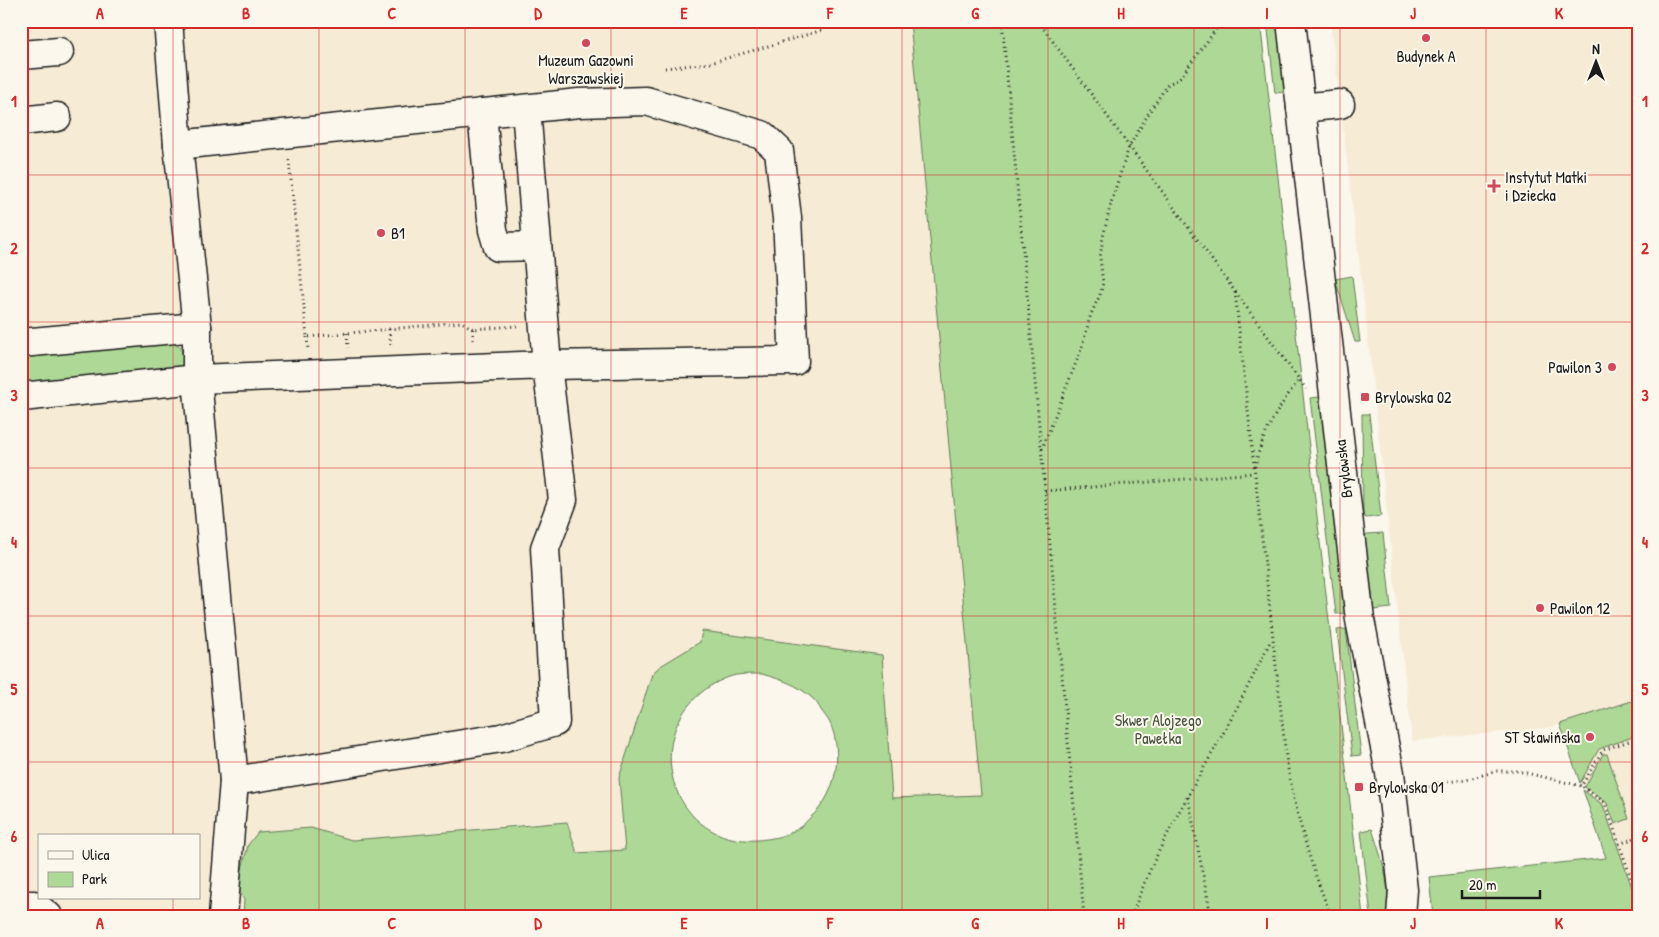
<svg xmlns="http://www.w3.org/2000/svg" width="1659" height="937" viewBox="0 0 1659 937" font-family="'Patrick Hand',sans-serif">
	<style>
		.built { fill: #f6ebd5; fill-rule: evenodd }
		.green { fill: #aed896; stroke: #657a59; fill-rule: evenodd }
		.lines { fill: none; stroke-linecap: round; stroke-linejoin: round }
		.minor-casing { stroke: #1c1c1c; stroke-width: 31 }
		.path { stroke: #1c1c1c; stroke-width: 3; stroke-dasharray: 1 4; stroke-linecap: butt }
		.minor { stroke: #fbf7ec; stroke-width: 28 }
		.grid { fill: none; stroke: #d62828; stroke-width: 1; stroke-opacity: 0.55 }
		.poi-dot { fill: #d1495b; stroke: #fbf7ec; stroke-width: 2 }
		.labels { text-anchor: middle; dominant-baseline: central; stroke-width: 4; stroke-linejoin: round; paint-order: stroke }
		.poi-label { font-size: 16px; fill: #1c1c1c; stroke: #fbf7ec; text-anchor: start }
		.street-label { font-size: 16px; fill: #1c1c1c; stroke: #fbf7ec }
		.park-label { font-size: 16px; fill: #485441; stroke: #fbf7ec }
		.neatline { fill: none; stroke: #d62828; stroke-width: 2 }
		.grid-label { font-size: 16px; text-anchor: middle; font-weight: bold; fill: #d62828 }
	</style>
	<rect width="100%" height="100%" fill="#fbf7ec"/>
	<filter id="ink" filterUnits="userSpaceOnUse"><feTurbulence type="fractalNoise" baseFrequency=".02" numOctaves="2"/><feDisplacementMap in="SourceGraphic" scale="10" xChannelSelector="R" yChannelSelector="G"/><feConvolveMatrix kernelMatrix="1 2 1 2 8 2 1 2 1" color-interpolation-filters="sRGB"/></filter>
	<g filter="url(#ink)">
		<g class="built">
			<path d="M21,21h889l72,775 -90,3 -10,-144 -182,-13 -41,25 -7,8 -33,103 6,72 -48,4 -38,-31 -187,17 -41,-12 -52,4 -6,6 -13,54 4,8 -1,16h-222zM39,836h160v62h-160z"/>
			<polygon points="1330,21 1638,21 1638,916 1627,916 1560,724 1554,727 1412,741 1362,285"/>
		</g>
		<g class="green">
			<path d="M910,21h350l103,895h-1120l1,-16 -4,-8v-15l8,-32 10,-13 53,-4 41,12 215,-18 10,31 48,-3 -6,-72 33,-104 7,-7 41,-25 2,-11 180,24 10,143 89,-3zM762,674c20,6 35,10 50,24 4,3 7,8 9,12 3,4 7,9 9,13 13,29 7,69 -16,91 -5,4 -9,10 -14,13 -12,9 -28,12 -43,13 -81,6 -118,-97 -55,-148 10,-8 22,-14 34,-17 8,-1 18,-1 26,-1z"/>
			<polygon points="1267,21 1277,21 1285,92 1275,93"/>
			<polygon points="1352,276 1360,342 1355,342 1335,279"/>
			<path d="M172,343l8,4c4,11 6,15 -2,24l-157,15v-29z"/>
			<polygon points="1320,397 1345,613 1336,614 1310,398"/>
			<polygon points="1362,414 1369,414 1381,516 1366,518 1363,516"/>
			<polygon points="1383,533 1391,608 1373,610 1364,537 1367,534"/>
			<polygon points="1346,629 1361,755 1352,756 1337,630"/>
			<polygon points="1638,699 1638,735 1599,749 1580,783 1560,724"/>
			<polygon points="1603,754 1607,754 1629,819 1615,824 1607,803 1585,787"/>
			<polygon points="1583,790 1603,805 1638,905 1638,916 1433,916 1429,877 1606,858"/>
			<path d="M1372,829c10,31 19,54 15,87h-16l-10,-85z"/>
		</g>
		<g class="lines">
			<defs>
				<g id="minor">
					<polyline points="168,21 178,145 197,327 197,379 234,781 223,916"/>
					<polyline points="1291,21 1360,620 1390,773 1403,890 1401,916"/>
					<polyline points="21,55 59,52"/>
					<polyline points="1301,108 1340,104"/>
					<polyline points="482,113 493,230 498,247 537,246"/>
					<polyline points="21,121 57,117"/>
					<polyline points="178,145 579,103 646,101 762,135 779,151 787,218 794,361 547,365 526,109"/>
					<polyline points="21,343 197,327"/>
					<polyline points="21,397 197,379 547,365 563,500 545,548 555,722 501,738 234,781"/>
					<polyline points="21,905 34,905 48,916"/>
				</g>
			</defs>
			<use href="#minor" class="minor-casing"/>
			<g class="path">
				<polyline points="1002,21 1084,916"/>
				<polyline points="1038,21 1306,389"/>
				<polyline points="665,68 710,63 823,30 826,21"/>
				<polyline points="289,160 307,337 462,322 473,329 517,326"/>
				<path d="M1235,292l51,465c9,55 24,107 45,159"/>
				<polyline points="389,329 391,346"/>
				<polyline points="473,329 473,341"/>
				<polyline points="347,333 348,348"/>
				<polyline points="307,337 308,349"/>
				<polyline points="1042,449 1081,350 1091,314 1100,295 1103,283 1100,258 1103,237 1112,199 1129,147 1150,111 1168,84 1177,80 1183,74 1222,21"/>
				<path d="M1255,467c6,-32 24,-61 44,-87"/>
				<polyline points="1045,491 1254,473"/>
				<polyline points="1638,738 1603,750 1582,785 1584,788 1605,803 1638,898"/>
				<polyline points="1419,790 1444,782 1466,780 1496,771 1518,771 1581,786"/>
				<polyline points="1188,797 1211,916"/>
				<polyline points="1619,844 1635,838"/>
				<path d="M1132,916c24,-71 64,-132 99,-197 14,-26 27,-53 40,-79"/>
			</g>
			<use href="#minor" class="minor"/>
		</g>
	</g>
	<path class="grid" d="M173,21v815M319,21v895M465,21v895M611,21v895M757,21v895M902,21v895M1048,21v895M1194,21v895M1340,21v895M1486,21v895M21,175h1617M21,322h1617M21,468h1617M21,616h1617M21,762h1617M173,898v18"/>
	<g class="poi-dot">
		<circle cx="1426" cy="38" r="5"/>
		<circle cx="586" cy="43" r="5"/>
		<path d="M1491.5 178.5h5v5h5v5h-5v5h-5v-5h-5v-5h5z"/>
		<circle cx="381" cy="233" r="5"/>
		<circle cx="1612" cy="367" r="5"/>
		<rect x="1360" y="392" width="10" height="10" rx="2.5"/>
		<circle cx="1540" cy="608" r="5"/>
		<circle cx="1590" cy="737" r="5"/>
		<rect x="1354" y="782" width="10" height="10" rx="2.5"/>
	</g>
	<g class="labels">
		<g class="poi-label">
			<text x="1426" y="56" text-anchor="middle">Budynek A</text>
			<text x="586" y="60" text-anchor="middle">Muzeum Gazowni<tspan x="586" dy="18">Warszawskiej</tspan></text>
			<text x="1505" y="177">Instytut Matki<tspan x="1505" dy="18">i Dziecka</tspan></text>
			<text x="391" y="233">B1</text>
			<text x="1602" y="367" text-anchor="end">Pawilon 3</text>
			<text x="1375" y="397">Brylowska 02</text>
			<text x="1550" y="608">Pawilon 12</text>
			<text x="1580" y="737" text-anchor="end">ST Sławińska</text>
			<text x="1369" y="787">Brylowska 01</text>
		</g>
		<g class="street-label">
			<text transform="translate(1343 469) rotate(-97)">Brylowska</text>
		</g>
		<g class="park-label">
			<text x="1158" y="720">Skwer Alojzego<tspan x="1158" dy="18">Pawełka</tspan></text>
		</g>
	</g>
	<rect width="1659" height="937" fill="none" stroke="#fbf7ec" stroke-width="55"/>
	<rect x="38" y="834" width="162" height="65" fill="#fbf7ec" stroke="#a29f99"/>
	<rect x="48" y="851" width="25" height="8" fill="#fbf7ec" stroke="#a29f99"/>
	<text x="82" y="860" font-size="15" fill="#1c1c1c">Ulica</text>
	<rect x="48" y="872" width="25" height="15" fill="#aed896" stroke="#a29f99"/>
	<text x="82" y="884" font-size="15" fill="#1c1c1c">Park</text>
	<g transform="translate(1596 62)" stroke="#fbf7ec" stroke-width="4" paint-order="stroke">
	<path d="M0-4L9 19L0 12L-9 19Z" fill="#1c1c1c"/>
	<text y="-8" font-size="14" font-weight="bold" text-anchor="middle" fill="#1c1c1c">N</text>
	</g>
	<path d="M1462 890v8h78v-8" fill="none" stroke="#1c1c1c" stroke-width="2.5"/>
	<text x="1469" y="890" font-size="15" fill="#1c1c1c" stroke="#fbf7ec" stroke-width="4" paint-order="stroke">20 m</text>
	<rect x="28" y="28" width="1604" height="882" class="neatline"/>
	<g class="grid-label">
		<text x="100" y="19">A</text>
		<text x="246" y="19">B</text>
		<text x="392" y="19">C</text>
		<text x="538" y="19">D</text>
		<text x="684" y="19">E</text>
		<text x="830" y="19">F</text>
		<text x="975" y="19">G</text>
		<text x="1121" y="19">H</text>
		<text x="1267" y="19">I</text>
		<text x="1413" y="19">J</text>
		<text x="1559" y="19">K</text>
		<text x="14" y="107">1</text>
		<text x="1645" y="107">1</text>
		<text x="14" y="254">2</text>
		<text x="1645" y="254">2</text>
		<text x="14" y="401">3</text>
		<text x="1645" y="401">3</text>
		<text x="14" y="548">4</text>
		<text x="1645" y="548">4</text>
		<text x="14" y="695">5</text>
		<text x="1645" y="695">5</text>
		<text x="14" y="842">6</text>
		<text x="1645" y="842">6</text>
		<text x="100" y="929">A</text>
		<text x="246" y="929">B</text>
		<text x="392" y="929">C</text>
		<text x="538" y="929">D</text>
		<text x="684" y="929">E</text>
		<text x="830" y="929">F</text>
		<text x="975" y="929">G</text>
		<text x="1121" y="929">H</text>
		<text x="1267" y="929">I</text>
		<text x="1413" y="929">J</text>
		<text x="1559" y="929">K</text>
	</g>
</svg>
